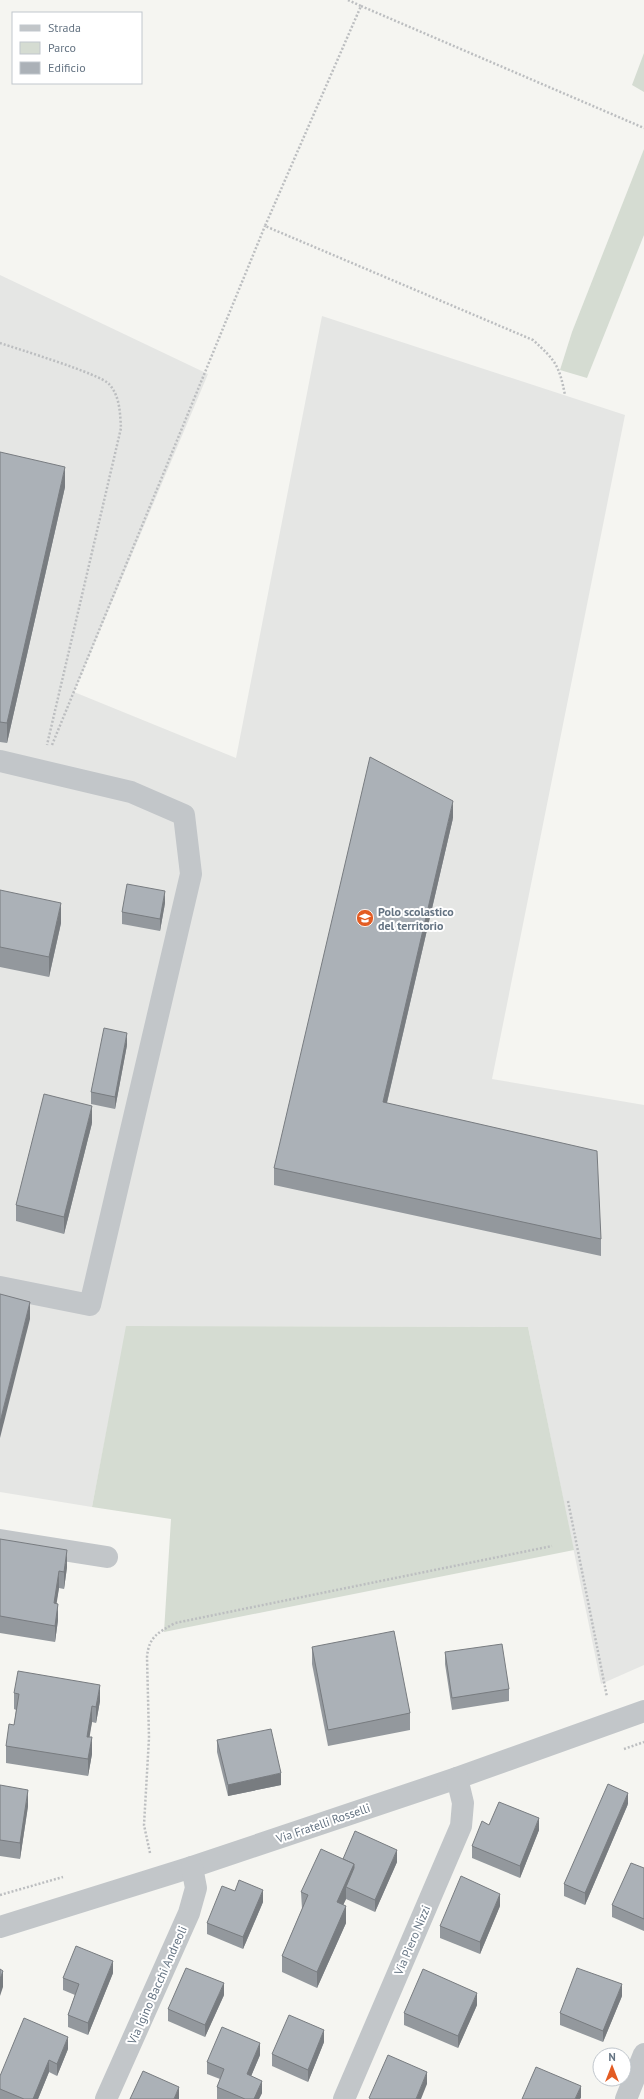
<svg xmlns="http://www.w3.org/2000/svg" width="644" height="2099" viewBox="0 0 644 2099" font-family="'PT Sans',sans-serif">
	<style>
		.built { fill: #e5e6e4 }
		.green { fill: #d5dcd2 }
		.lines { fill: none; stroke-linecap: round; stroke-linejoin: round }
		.path { stroke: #bcbec0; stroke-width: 2.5; stroke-dasharray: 2 2; stroke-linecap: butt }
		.minor { stroke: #c2c6c9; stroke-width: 22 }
		.wall { fill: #93989d }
		.shaded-wall { fill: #787c80 }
		.building { fill: #abb1b7; stroke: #787c80 }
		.labels { text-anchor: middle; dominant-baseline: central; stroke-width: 4; stroke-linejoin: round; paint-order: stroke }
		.poi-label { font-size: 12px; font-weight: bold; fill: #647382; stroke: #fff; text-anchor: start }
		.street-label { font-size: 12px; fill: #647382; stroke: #fff }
	</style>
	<rect width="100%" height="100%" fill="#f5f5f1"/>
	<polygon class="built" points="0,275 208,374 74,692 236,758 322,316 625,415 492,1079 644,1105 644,1665 601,1684 528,1327 127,1326 92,1507 0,1492"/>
	<g class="green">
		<polygon points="644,53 644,92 632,85"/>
		<polygon points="644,149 644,235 587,378 560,370 572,332"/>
		<polygon points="126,1326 528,1327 574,1550 164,1632 171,1519 92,1507"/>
	</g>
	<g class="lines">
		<g class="path">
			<path d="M348,0l13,6 -96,220 268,114c23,21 26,25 32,55"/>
			<polyline points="361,6 644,128"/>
			<path d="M0,343c18,6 100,31 109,41 11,12 11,29 12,44l-74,317"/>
			<polyline points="52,745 265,226"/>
			<polyline points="568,1501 607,1697"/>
			<polyline points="624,1749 644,1742"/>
			<path d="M150,1853l-6,-28 5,-87 -2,-81c2,-21 11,-24 28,-34l377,-77"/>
			<polyline points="0,1895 63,1877"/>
		</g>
		<g class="minor">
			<polyline points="0,761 131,792 184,815 191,874 90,1305 0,1287"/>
			<polyline points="0,1540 107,1557"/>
			<polyline points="0,1927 192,1867 457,1778 644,1711"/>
			<polyline points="106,2099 189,1913 196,1888 192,1867"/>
			<polyline points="344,2099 461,1826 463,1803 457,1778"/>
			<polyline points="626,2099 644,2054"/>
		</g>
	</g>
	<g class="wall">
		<polygon points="0,452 65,487 7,743 0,742"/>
		<polygon points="453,818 387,1103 601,1239 601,1256 274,1185 274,1168"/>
		<polygon points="0,890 61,923 49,977 0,967"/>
		<polygon points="165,903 160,931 122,924 122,912"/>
		<polygon points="127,1045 115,1109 91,1104 91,1092"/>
		<polygon points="92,1123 64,1234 16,1221 16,1205"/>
		<polygon points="0,1539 67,1567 64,1589 59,1588 56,1603 58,1620 55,1642 0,1633"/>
		<polygon points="312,1647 410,1713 410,1730 328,1746 312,1664"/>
		<polygon points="445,1652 509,1689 509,1701 452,1710 445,1664"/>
		<polygon points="14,1693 100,1701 96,1723 92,1722 89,1737 92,1754 88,1776 6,1763 6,1746 14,1725 16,1710 14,1709"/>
		<polygon points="217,1740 281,1785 228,1796 217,1752"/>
		<polygon points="0,1785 28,1806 20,1859 0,1856"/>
		<polygon points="628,1804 585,1905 564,1896 564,1884"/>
		<polygon points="489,1825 539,1830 520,1878 472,1858 472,1846"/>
		<polygon points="343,1859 397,1862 375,1912 346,1899 343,1905 346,1923 317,1988 282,1972 282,1956 302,1909 301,1892"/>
		<polygon points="644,1868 644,1931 612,1917 612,1905"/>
		<polygon points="235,1891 263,1902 243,1949 207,1934 207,1923"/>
		<polygon points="500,1906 480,1954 440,1938 440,1926"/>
		<polygon points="113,1973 88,2035 68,2027 68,2015 75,1995 63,1990 63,1978"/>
		<polygon points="224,1995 205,2037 168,2021 168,2009"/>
		<polygon points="622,1996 603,2042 560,2025 560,2013"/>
		<polygon points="477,2005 458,2048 404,2025 404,2013"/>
		<polygon points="324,2042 308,2082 272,2066 272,2054"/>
		<polygon points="68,2049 57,2076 49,2072 38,2099 0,2099 0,2076"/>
		<polygon points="260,2055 251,2076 262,2093 259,2099 217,2099 217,2087 220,2079 207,2074 207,2062"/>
	</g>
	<g class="shaded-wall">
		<polygon points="65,467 65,487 7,743 7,723"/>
		<polygon points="453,801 453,818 383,1119 383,1102"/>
		<polygon points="165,891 165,903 160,931 160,919"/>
		<polygon points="61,903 61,923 49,977 49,957"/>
		<polygon points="127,1033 127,1045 115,1109 115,1097"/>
		<polygon points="92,1106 92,1123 64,1234 64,1217"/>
		<polygon points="30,1302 30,1319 0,1438 0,1422"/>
		<polygon points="67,1550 67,1567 64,1589 64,1572"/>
		<polygon points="59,1571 59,1588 54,1620 54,1603"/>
		<polygon points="58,1604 58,1620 55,1642 55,1626"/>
		<polygon points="100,1685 100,1701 96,1723 96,1707"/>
		<polygon points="92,1706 92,1722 87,1753 87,1737"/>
		<polygon points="92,1737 92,1754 88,1776 88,1759"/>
		<polygon points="281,1773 281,1785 228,1796 228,1785"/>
		<polygon points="28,1790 28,1806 20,1859 20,1843"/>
		<polygon points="628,1793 628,1804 585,1905 585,1893"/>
		<polygon points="539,1818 539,1830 520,1878 520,1866"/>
		<polygon points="397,1850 397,1862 375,1912 375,1900"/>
		<polygon points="354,1864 354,1880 346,1887 346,1899 337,1918 337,1902"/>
		<polygon points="263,1890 263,1902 243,1949 243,1937"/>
		<polygon points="500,1894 500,1906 480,1954 480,1942"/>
		<polygon points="346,1906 346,1923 317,1988 317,1972"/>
		<polygon points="113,1961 113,1973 88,2035 88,2023"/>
		<polygon points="3,1971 3,1987 0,1996 0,1979"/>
		<polygon points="224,1983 224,1995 205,2037 205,2025"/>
		<polygon points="622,1984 622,1996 603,2042 603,2031"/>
		<polygon points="477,1993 477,2005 458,2048 458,2036"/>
		<polygon points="324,2030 324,2042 308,2082 308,2070"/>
		<polygon points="68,2037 68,2049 57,2076 57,2064"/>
		<polygon points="260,2043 260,2055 247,2086 247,2074"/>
		<polygon points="49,2060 49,2072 38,2099 33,2099"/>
		<polygon points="427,2072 427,2084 421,2099 416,2099"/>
		<polygon points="262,2081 262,2093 259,2099 254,2099"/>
		<polygon points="581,2086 581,2098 580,2099 575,2099"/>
		<polygon points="179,2087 179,2099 174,2099"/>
	</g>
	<g class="building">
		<polygon points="0,452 65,467 7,723 0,722"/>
		<polygon points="370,757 453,801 383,1102 597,1151 601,1239 274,1168"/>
		<polygon points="127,884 165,891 160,919 122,912"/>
		<polygon points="0,890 61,903 49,957 0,947"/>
		<polygon points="104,1028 127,1033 115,1097 91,1092"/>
		<polygon points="44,1094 92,1106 64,1217 16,1205"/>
		<polygon points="0,1294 30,1302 0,1422"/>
		<polygon points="0,1539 67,1550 64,1572 59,1571 54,1603 58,1604 55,1626 0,1616"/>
		<polygon points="394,1631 410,1713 328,1730 312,1647"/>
		<polygon points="502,1644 509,1689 452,1698 445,1652"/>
		<polygon points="18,1671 100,1685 96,1707 92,1706 87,1737 92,1737 88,1759 6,1746 9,1724 14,1725 19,1694 14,1693"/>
		<polygon points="271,1729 281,1773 228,1785 217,1740"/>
		<polygon points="608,1784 628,1793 585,1893 564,1884"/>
		<polygon points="0,1785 28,1790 20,1843 0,1840"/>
		<polygon points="499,1802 539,1818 520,1866 472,1846 482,1821 489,1825"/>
		<polygon points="355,1831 397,1850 375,1900 346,1887 354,1868 354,1864 343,1859"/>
		<polygon points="321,1849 354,1864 337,1902 346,1906 317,1972 282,1956 308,1895 301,1892"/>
		<polygon points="631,1863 644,1868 644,1919 612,1905"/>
		<polygon points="461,1876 500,1894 480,1942 440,1926"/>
		<polygon points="239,1880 263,1890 243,1937 207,1923 222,1886 235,1891"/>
		<polygon points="76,1946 113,1961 88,2023 68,2015 79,1984 63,1978"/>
		<polygon points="186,1968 224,1983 205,2025 168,2009"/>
		<polygon points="577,1968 622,1984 603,2031 560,2013"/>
		<polygon points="0,1969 3,1971 0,1979"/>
		<polygon points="423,1969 477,1993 458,2036 404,2013"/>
		<polygon points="289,2015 324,2030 308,2070 272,2054"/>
		<polygon points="24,2018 68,2037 57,2064 49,2060 33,2099 24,2099 0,2089 0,2076"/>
		<polygon points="222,2027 260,2043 247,2074 262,2081 254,2099 245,2099 217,2087 224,2069 207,2062"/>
		<polygon points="388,2055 427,2072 416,2099 371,2099 369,2098"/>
		<polygon points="536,2067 581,2086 575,2099 522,2099"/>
		<polygon points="143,2071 179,2087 174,2099 130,2099"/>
	</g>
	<defs>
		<symbol id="school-disc" viewBox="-11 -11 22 22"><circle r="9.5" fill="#e35c23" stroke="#fff"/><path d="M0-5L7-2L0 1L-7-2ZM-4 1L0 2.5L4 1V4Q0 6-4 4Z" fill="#fff"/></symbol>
	</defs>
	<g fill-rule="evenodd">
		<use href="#school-disc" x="355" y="908" width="20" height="20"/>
	</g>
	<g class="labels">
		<g class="poi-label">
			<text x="378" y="911">Polo scolastico<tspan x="378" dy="14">del territorio</tspan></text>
		</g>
		<g class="street-label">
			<text transform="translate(323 1823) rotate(-19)">Via Fratelli Rosselli</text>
			<text transform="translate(412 1940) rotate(-67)">Via Piero Nizzi</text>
			<text transform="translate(157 1985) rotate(-66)">Via Igino Bacchi Andreoli</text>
		</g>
	</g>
	<rect x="12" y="12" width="130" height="72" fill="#ffffff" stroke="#c1c7cd"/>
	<rect x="20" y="25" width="20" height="6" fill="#c2c6c9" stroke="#c1c7cd"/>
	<text x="48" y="32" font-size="12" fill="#647382">Strada</text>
	<rect x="20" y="42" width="20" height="12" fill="#d5dcd2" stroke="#c1c7cd"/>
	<text x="48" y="52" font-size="12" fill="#647382">Parco</text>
	<rect x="20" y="62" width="20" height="12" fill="#abb1b7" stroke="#c1c7cd"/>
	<text x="48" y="72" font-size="12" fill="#647382">Edificio</text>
	<g transform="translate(612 2067)"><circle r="19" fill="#ffffff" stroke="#c1c7cd"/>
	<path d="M0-3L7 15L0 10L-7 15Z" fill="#e35c23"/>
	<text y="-6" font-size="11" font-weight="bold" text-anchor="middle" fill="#647382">N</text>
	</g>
</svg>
